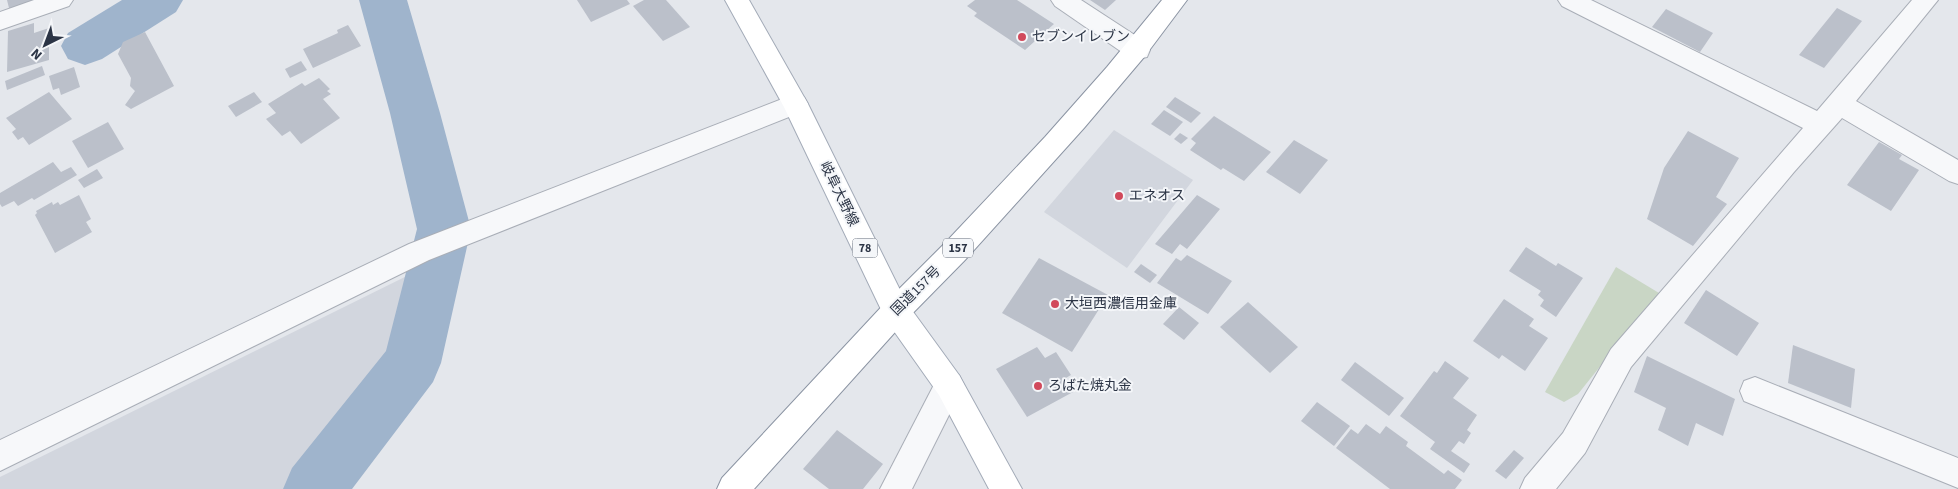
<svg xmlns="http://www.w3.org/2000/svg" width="1958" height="489" viewBox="0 0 1958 489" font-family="'Source Sans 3','Noto Sans JP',sans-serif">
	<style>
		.built { fill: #d2d6de }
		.green { fill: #c9d6c5 }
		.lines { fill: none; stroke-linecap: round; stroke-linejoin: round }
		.river { fill: #9fb4cc; fill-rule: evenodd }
		.building { fill: #bbc0ca }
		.minor-casing { stroke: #a9aeb7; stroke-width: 2 }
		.major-casing { stroke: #a3abb8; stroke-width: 2 }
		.highway-casing { stroke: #8b94a3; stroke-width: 2 }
		.minor { fill: #f7f8fa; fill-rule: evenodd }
		.major { fill: #fff; fill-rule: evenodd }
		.highway { fill: #fff; fill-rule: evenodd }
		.poi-dot { fill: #d1495b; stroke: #f4f6f9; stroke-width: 2 }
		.labels { text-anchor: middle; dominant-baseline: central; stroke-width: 4; stroke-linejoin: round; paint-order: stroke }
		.shield { fill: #f4f6f9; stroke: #676e7b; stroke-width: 1 }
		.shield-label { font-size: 12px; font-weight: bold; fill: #2b3445 }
		.poi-label { font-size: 14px; fill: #2b3445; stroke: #f4f6f9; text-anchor: start }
		.street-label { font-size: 14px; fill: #2b3445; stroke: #f4f6f9 }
	</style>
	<rect width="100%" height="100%" fill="#e4e7ec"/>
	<g class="built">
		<polygon points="1114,130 1193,180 1127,268 1044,212"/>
		<polygon points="421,269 404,352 297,489 0,489 0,477"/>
	</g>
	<polygon class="green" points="1616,267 1659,293 1578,394 1564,402 1545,392"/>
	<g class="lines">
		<g class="river">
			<polygon points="122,0 183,0 176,12 102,59 85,65 68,59 61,46 68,33"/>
			<polygon points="359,0 407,0 440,113 471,229 441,363 433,382 352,489 283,489 292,468 386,351 417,229 390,113"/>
		</g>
	</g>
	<g class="building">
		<polygon points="7,0 43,0 10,12"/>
		<polygon points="577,0 627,0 630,4 591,22"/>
		<polygon points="644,0 666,0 690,27 663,41 633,6"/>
		<polygon points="975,0 1017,0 1054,24 1025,50 974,16 977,13 967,6"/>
		<polygon points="1090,0 1116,0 1105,10"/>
		<polygon points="1837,8 1862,21 1824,68 1799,55"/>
		<polygon points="1666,9 1713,33 1700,52 1652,27"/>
		<polygon points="34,23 34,33 49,28 49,60 7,72 8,31"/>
		<polygon points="348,25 361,46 313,68 303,49 338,33 337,30"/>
		<polygon points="145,32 174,86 131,109 125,105 135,91 130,86 131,78 118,54 123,42"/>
		<polygon points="301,61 307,70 290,78 285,69"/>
		<polygon points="42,66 45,75 7,90 5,81"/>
		<polygon points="74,67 80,87 61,95 59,88 53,90 49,76"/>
		<polygon points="319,78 330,89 327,91 331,94 323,99 340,118 301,144 290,131 282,136 266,119 276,113 268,104 302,83 305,86"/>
		<polygon points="49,92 72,119 29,145 23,137 18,140 12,132 16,129 6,118"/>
		<polygon points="254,92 262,102 236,117 228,106"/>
		<polygon points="1175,97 1201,113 1191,123 1166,107"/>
		<polygon points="1164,110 1183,122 1170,136 1151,124"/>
		<polygon points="1214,116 1271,152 1244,181 1223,168 1221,170 1190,150 1196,143 1191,139"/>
		<polygon points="108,122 124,149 88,168 72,141"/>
		<polygon points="1688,131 1739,158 1716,197 1727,204 1693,246 1647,219 1664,168"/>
		<polygon points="1180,133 1188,138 1181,144 1174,139"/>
		<polygon points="1294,140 1328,160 1300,194 1266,172"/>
		<polygon points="1879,142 1902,155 1899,159 1919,170 1891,211 1847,185"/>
		<polygon points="53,162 61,172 71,167 77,175 34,200 32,198 18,206 14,201 2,207 0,204 0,193"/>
		<polygon points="97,169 103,178 84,188 78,180"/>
		<polygon points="79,195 91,219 86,222 92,232 55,253 35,215 37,213 36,211 52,202 53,205 58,202 60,205"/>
		<polygon points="1197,195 1220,209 1187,249 1180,244 1172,254 1155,244"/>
		<polygon points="1526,247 1556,266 1558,263 1583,278 1556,317 1540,306 1544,300 1538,295 1541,291 1509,271"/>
		<polygon points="1187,255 1232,281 1208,314 1157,283 1176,258 1181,261"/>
		<polygon points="1039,258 1108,295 1072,352 1002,313"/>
		<polygon points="1141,264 1157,275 1150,283 1134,272"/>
		<polygon points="1706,290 1759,323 1737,356 1684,323"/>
		<polygon points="1504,299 1534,319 1529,326 1548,338 1525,371 1502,355 1499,359 1473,341"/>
		<polygon points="1248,302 1298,347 1270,373 1220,327"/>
		<polygon points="1179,307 1199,323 1184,340 1163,324"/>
		<polygon points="1793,345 1855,369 1851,408 1788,383"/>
		<polygon points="1037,347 1045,358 1056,352 1071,375 1064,379 1073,392 1027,417 996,369"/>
		<polygon points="1647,356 1735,399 1723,436 1696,423 1688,446 1658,430 1666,408 1634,392"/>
		<polygon points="1445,361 1469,378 1453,398 1477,415 1467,430 1471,433 1464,444 1459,441 1451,451 1470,464 1464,473 1430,449 1435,442 1400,416 1434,371 1437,373"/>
		<polygon points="1355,362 1404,398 1389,416 1341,380"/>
		<polygon points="1317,402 1350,426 1334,446 1301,421"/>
		<polygon points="1366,424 1380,434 1386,426 1408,442 1406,446 1444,474 1448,470 1462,480 1455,489 1390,489 1336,448 1351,429 1358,434"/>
		<polygon points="837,430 883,464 863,489 829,489 803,469"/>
		<polygon points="1514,450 1524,458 1506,479 1495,471"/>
	</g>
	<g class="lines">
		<defs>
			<g id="minor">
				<polygon points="34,0 73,0 69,6 0,30 0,12"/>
				<polygon points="1051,0 1081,0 1147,43 1150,50 1147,57 1138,59 1129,57 1055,6"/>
				<polygon points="1558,0 1591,0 1817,111 1912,0 1938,0 1856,101 1958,160 1958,184 1949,181 1842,118 1794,172 1631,367 1585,453 1556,489 1520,489 1525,478 1563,433 1611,349 1803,128 1562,6"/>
				<polygon points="795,94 804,97 808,104 804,111 429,260 0,471 0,440 409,244"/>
				<polygon points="949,371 959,375 964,385 912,489 880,489 939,375"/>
				<polygon points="1755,377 1958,458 1958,488 1744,401 1740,391 1744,381"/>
			</g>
			<polygon id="major" points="725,0 749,0 808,104 906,302 959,375 1022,489 989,489 939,395 886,320 784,107"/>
			<polygon id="highway" points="1162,0 1187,0 1145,56 1084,128 965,260 906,320 754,489 717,489 722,478 886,302 945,243 1045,137 1107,67"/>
		</defs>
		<use href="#minor" class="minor-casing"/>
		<use href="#major" class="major-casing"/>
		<use href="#highway" class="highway-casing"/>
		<use href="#minor" class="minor"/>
		<use href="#major" class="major"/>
		<use href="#highway" class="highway"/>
	</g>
	<g class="poi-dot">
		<circle cx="1022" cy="37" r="5"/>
		<circle cx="1119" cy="196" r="5"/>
		<circle cx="1055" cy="304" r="5"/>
		<circle cx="1038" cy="386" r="5"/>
	</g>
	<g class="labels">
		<g class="shield">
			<rect x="852.5" y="238.5" width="25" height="19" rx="4"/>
			<rect x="943" y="238.5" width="30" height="19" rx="4"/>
		</g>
		<g class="shield-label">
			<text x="865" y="248">78</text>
			<text x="958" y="248">157</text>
		</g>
		<g class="poi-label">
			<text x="1032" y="37">セブンイレブン</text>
			<text x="1129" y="196">エネオス</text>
			<text x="1065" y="304">大垣西濃信用金庫</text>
			<text x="1048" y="386">ろばた焼丸金</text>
		</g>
		<g class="street-label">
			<text transform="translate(839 194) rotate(64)">岐阜大野線</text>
			<text transform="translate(916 291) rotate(-45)">国道157号</text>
		</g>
	</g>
	<g transform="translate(45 45) rotate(222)" stroke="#f4f6f9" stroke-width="4" paint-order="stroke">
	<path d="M0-4L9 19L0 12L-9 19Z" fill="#2b3445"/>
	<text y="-8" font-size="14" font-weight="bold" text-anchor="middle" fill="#2b3445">N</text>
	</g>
</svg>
